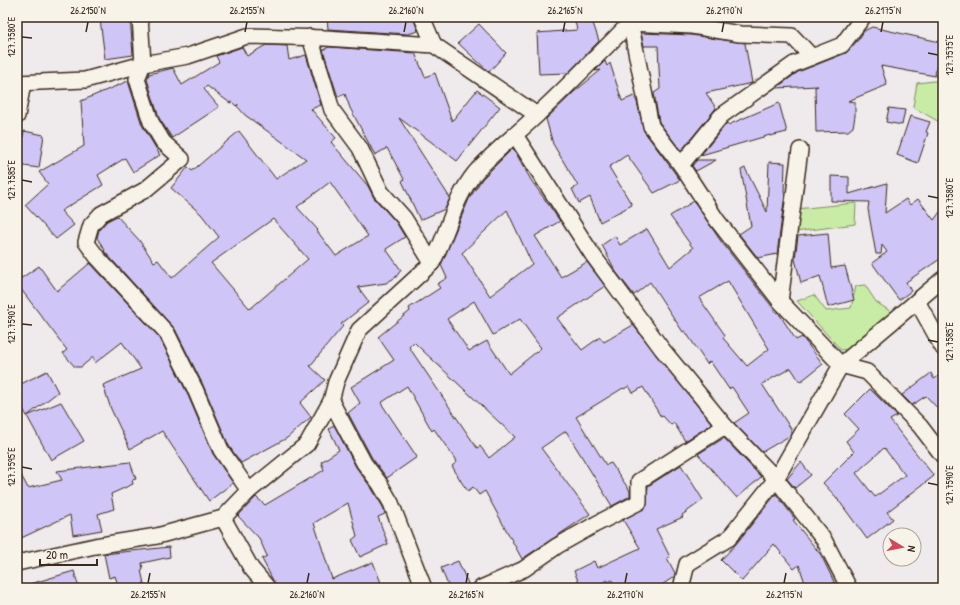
<svg xmlns="http://www.w3.org/2000/svg" width="960" height="605" viewBox="0 0 960 605" font-family="'Patrick Hand',sans-serif">
	<style>
		.green { fill: #c8eca5; stroke: #828b62 }
		.building { fill: #d0c5f7; stroke: #3b2a1e; fill-rule: evenodd }
		.lines { fill: none; stroke-linecap: round; stroke-linejoin: round }
		.street-casing { stroke: #3b2a1e; stroke-width: 18 }
		.street { stroke: #f7f3e8; stroke-width: 15 }
		.ticks { fill: none; stroke: #3b2a1e; stroke-width: 1.5 }
		.neatline { fill: none; stroke: #3b2a1e; stroke-width: 1.5 }
		.ticks-label { font-size: 10px; text-anchor: middle; fill: #3b2a1e }
	</style>
	<rect width="100%" height="100%" fill="#efeaeb"/>
	<filter id="ink" filterUnits="userSpaceOnUse"><feTurbulence type="fractalNoise" baseFrequency=".025" numOctaves="2"/><feDisplacementMap in="SourceGraphic" scale="8" xChannelSelector="R" yChannelSelector="G"/><feConvolveMatrix kernelMatrix="1 2 1 2 8 2 1 2 1" color-interpolation-filters="sRGB"/></filter>
	<g filter="url(#ink)">
		<g class="green">
			<polygon points="943,80 943,139 941,123 913,107 917,83"/>
			<polygon points="856,203 855,224 795,232 796,209"/>
			<polygon points="865,285 876,302 893,313 849,349 841,350 797,301 814,295 826,311 851,308 856,286"/>
		</g>
		<g class="building">
			<polygon points="130,17 133,55 105,59 100,19"/>
			<polygon points="327,17 413,17 418,31 408,34 328,29"/>
			<polygon points="574,17 591,17 599,41 568,73 539,74 537,33 577,30"/>
			<polygon points="479,24 506,53 489,72 458,43"/>
			<polygon points="872,27 940,42 935,76 881,66 887,85 848,101 855,102 855,116 853,127 848,131 816,132 815,87 818,86 776,88 798,72 846,53 859,39 864,31"/>
			<polygon points="641,33 691,35 745,43 752,83 706,93 716,108 681,151 659,122 654,93 660,89 658,46 644,46"/>
			<path d="M266,45l21,1 2,14 17,-5 15,50 -10,4 25,29 -5,4 37,44 6,12 22,24 9,15 -19,12 15,21 -5,7 -10,6 -28,4 11,15 -28,22 2,2 -33,40 15,14 -25,23 11,14 -24,21 -46,25 -12,-17 -26,-61 -28,-56 -71,-78 1,-1 -8,-12 2,-8 8,-9 10,-5 22,24 15,22 4,-2 14,18 47,-41 -18,-23 -30,-26 17,-21 4,4 47,-40 37,48 30,-20 -61,-44 -8,-9 1,-2 -2,2 -4,-4 -2,1 -23,-17 -3,3 15,18 -47,31 -13,-20 -12,-39 2,-5 24,-6 9,17 37,-23 -3,-6 3,-1 23,-8 5,9zM330,182l38,54 -32,20 -19,-25 1,-1 -21,-23zM273,219l35,40 -58,50 -39,-46z"/>
			<polygon points="329,47 415,53 425,77 435,73 452,121 477,90 500,107 457,161 399,118 450,198 445,209 420,220 402,181 404,179 387,148 375,155 350,108 345,94 338,97 323,50"/>
			<polygon points="605,61 607,66 610,63 622,101 634,96 637,102 644,131 680,180 654,193 627,155 609,167 632,205 600,222 590,197 579,203 572,189 578,186 553,144 546,119 574,92 601,70 595,71"/>
			<polygon points="128,81 142,125 160,155 133,172 125,158 98,175 103,185 61,211 74,225 56,239 25,205 48,184 39,172 84,146 81,101"/>
			<polygon points="779,103 787,132 770,136 770,135 701,155 727,123 728,125"/>
			<polygon points="889,108 905,110 902,125 886,122"/>
			<polygon points="910,116 930,122 926,132 928,133 918,163 897,155"/>
			<polygon points="24,131 44,135 39,168 17,165"/>
			<path d="M513,148l18,32 29,41 -25,15 26,41 26,-15 18,24 -48,32 25,32 18,-13 4,5 29,-17 79,99 -27,17 -11,-18 -3,2 -8,-9 -2,1 -18,-30 -10,6 -4,-7 -5,3 -1,-1 -47,29 30,48 5,-2 19,28v5l-18,10 -46,-75 -25,17 49,66 -68,45 -37,-68 -6,4 -6,-8 -5,4 -6,-8 -10,-17 5,-4 -23,-33 -2,2 -25,-45 -26,17 36,54 -30,21 -15,-20 -24,-45 12,-10 -9,-16 43,-27 -16,-23 32,-26 -1,-3 31,-20 -3,-4 10,-6 -6,-13 28,-66 13,-20zM507,210l25,54 -42,32 -28,-43zM474,301l19,34 27,-16 21,29 -32,26 -22,-33 -18,10 -22,-32zM414,342l6,6 95,89 -26,21 -9,-12 -3,2 -68,-101z"/>
			<polygon points="697,160 716,160 696,171 692,166"/>
			<polygon points="769,162 785,163 784,193 785,194 777,254 758,258 739,234 751,226 741,170 745,168 767,212"/>
			<polygon points="831,176 849,177 849,194 887,183 885,213 906,199 910,205 918,199 934,220 943,208 943,257 906,282 911,291 899,300 872,263 887,252 882,245 881,254 876,254 868,209 869,202 831,201"/>
			<path d="M694,201l26,39 57,73 1,-1 18,28 6,-3 21,27 -23,18 -9,-14 -29,16 29,45v6l-29,17 -28,-29 15,-10 -17,-26 -3,2 -19,-28 -3,3 -22,-33 -2,1 -33,-50 -16,13 -18,-23 -14,-27 13,-9 5,9 27,-16 23,38 23,-19 -23,-32zM728,281l41,68 -22,17 -24,-28 2,-3 -26,-37z"/>
			<polygon points="828,233 831,268 845,266 854,300 828,307 820,276 801,283 795,259 798,236"/>
			<polygon points="90,263 160,338 187,393 213,454 233,483 209,501 162,431 130,449 111,409 103,385 141,369 122,342 95,363 93,357 81,367 75,367 63,353 67,350 17,284 17,281 39,266 57,291"/>
			<polygon points="47,371 58,392 27,416 17,398 17,386"/>
			<polygon points="931,373 934,379 943,373 943,414 926,396 912,405 902,395"/>
			<path d="M870,389l27,27 -7,4 44,56 -47,36 6,7 -26,20 -31,-42 -13,-14 31,-31 -8,-11 13,-12 -14,-15zM884,448l21,27 -30,22 -19,-24z"/>
			<polygon points="61,402 84,441 51,460 27,416"/>
			<polygon points="334,425 356,467 372,489 383,507 385,514 378,517 388,544 360,557 352,540 357,536 348,503 314,523 332,579 373,562 383,588 277,588 262,559 267,556 259,538 238,516 256,497 265,505 324,470 321,462 339,450 329,429"/>
			<polygon points="724,438 761,477 737,498 698,454"/>
			<polygon points="130,462 136,479 132,480 133,484 111,494 114,509 98,514 102,530 73,535 70,515 17,540 17,468 28,488 62,480 57,471"/>
			<polygon points="801,462 811,475 795,488 787,479"/>
			<polygon points="681,465 703,500 682,515 683,517 656,529 670,557 667,558 675,573 674,577 657,588 615,588 612,580 608,582 607,580 592,588 581,588 574,571 594,561 597,568 640,548 623,520 646,507 648,486"/>
			<polygon points="776,494 795,519 793,520 821,555 837,588 811,588 805,583 799,565 794,569 774,544 742,581 721,560 736,544"/>
			<polygon points="169,547 170,557 142,563 143,570 141,570 145,588 119,588 115,576 109,578 104,554"/>
			<polygon points="458,561 470,588 449,588 441,568"/>
			<polygon points="74,571 79,588 31,588 30,584"/>
		</g>
		<g class="lines">
			<defs>
				<g id="street">
					<polyline points="140,17 143,64 137,79 151,122 163,142 182,159 145,190 101,214 91,225 86,242 97,257 167,333 195,389 221,450 249,491"/>
					<polyline points="422,17 434,45"/>
					<polyline points="629,17 651,126 681,165 716,219 780,301 841,365 867,372 920,426 943,456"/>
					<polyline points="310,37 332,110 360,148 381,192 404,218 432,263"/>
					<polyline points="17,83 85,80 143,64 188,56 247,36 325,38 434,45 537,115"/>
					<polyline points="17,116 23,83"/>
					<polyline points="515,135 592,254 662,349 725,426 776,479 824,540 849,588"/>
					<polyline points="681,165 721,116 794,64 842,45 863,17"/>
					<polyline points="780,301 800,150"/>
					<polyline points="917,301 943,348"/>
					<polyline points="331,401 364,463 380,484 391,503 424,588"/>
					<polyline points="223,518 251,568 268,588"/>
					<path d="M17,563l78,-17 62,-10 66,-18 26,-27 58,-47 24,-43 5,-19 23,-52 73,-67c16,-29 21,-63 43,-90 18,-21 42,-39 62,-58 32,-30 62,-61 93,-92l62,3 48,8 52,2 20,21"/>
					<polyline points="481,588 524,569 557,546 596,524 639,502 639,481 725,426"/>
					<polyline points="681,588 687,564 729,538 776,479 841,365 943,279"/>
				</g>
			</defs>
			<use href="#street" class="street-casing"/>
			<use href="#street" class="street"/>
		</g>
	</g>
	<path class="ticks" d="M86,32l2,-10M245,32l2,-10M404,32l2,-10M563,32l2,-10M722,32l2,-10M881,32l2,-10M22,37l10,1M928,53l10,2M22,180l10,2M928,196l10,2M22,324l10,1M928,340l10,2M22,467l10,2M928,483l10,2M148,583l2,-10M307,583l2,-10M466,583l2,-10M625,583l2,-10M784,583l2,-10"/>
	<rect width="960" height="605" fill="none" stroke="#f7f3e8" stroke-width="44"/>
	<g transform="translate(902 547) rotate(100)"><circle r="19" fill="#f7f3e8" stroke="#aca397"/>
	<path d="M0-3L7 15L0 10L-7 15Z" fill="#d1495b"/>
	<text y="-6" font-size="11" font-weight="bold" text-anchor="middle" fill="#3b2a1e">N</text>
	</g>
	<path d="M40 559v6h57v-6" fill="none" stroke="#3b2a1e" stroke-width="2"/>
	<text x="46" y="559" font-size="12" fill="#3b2a1e" stroke="#f7f3e8" stroke-width="3" paint-order="stroke">20 m</text>
	<rect x="22" y="22" width="916" height="561" class="neatline"/>
	<g class="ticks-label">
		<text x="88" y="14">26.2150°N</text>
		<text x="247" y="14">26.2155°N</text>
		<text x="406" y="14">26.2160°N</text>
		<text x="565" y="14">26.2165°N</text>
		<text x="724" y="14">26.2170°N</text>
		<text x="883" y="14">26.2175°N</text>
		<text transform="translate(11 37) rotate(-90)" y="4">127.7580°E</text>
		<text transform="translate(949 55) rotate(-90)" y="4">127.7575°E</text>
		<text transform="translate(11 180) rotate(-90)" y="4">127.7585°E</text>
		<text transform="translate(949 198) rotate(-90)" y="4">127.7580°E</text>
		<text transform="translate(11 324) rotate(-90)" y="4">127.7590°E</text>
		<text transform="translate(949 342) rotate(-90)" y="4">127.7585°E</text>
		<text transform="translate(11 467) rotate(-90)" y="4">127.7595°E</text>
		<text transform="translate(949 485) rotate(-90)" y="4">127.7590°E</text>
		<text x="148" y="598">26.2155°N</text>
		<text x="307" y="598">26.2160°N</text>
		<text x="466" y="598">26.2165°N</text>
		<text x="625" y="598">26.2170°N</text>
		<text x="784" y="598">26.2175°N</text>
	</g>
</svg>
